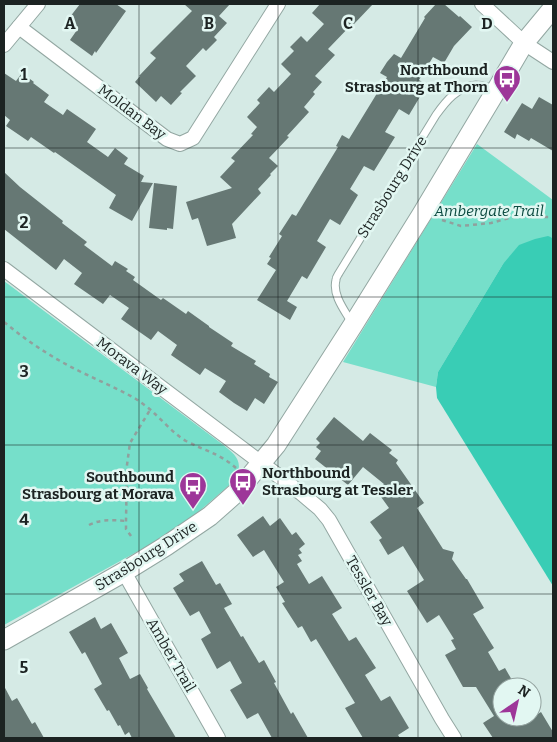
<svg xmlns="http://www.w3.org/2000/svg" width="557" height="742" viewBox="0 0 557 742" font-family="Bitter,serif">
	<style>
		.green { fill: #76dfca }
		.water { fill: #39cdb5 }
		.building { fill: #667874 }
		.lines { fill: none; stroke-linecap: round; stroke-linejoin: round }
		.lane-casing { stroke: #93a7a2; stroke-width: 9 }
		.street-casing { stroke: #93a7a2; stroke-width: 16 }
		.secondary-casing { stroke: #93a7a2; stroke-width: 21 }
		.path { stroke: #90a09d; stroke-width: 2.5; stroke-dasharray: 4 4; stroke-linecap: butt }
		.lane { stroke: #fff; stroke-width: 7 }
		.street { stroke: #fff; stroke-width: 14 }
		.secondary { stroke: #fff; stroke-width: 19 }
		.grid { fill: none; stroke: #1c2322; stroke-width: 1; stroke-opacity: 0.55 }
		.labels { text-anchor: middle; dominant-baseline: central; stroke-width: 5; stroke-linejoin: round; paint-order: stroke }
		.poi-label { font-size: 15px; font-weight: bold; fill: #1c2322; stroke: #e2f7f2; text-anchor: end }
		.street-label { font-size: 15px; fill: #1c2322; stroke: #e2f7f2 }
		.park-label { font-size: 15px; font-style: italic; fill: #0c4b41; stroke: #e2f7f2 }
		.grid-label { font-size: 16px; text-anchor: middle; font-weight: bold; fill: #1c2322; stroke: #e2f7f2; stroke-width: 5; stroke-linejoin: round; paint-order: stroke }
	</style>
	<rect width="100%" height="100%" fill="#d5eae5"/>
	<g class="green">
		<polygon points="477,144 553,200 553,238 550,237 503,264 438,372 436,387 343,362"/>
		<path d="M4,281l218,163c14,11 23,18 12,37l-46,40 -35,22 -149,82z"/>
	</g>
	<polygon class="water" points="548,236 553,238 553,586 437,398 436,387 438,372 503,264 519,245 535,239"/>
	<g class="building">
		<polygon points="80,4 116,4 126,11 96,53 95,51 92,56 70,40 77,30 66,22"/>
		<polygon points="184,4 230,4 219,16 227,23 214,37 217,40 206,51 203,48 186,66 196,76 180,92 182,93 171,105 161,96 156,102 135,82 140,76 139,76 156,58 150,53 192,11"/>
		<polygon points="320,4 373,4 354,24 353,23 328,49 335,55 315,76 322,82 313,92 315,94 304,107 309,112 287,136 289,137 269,158 278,166 270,174 271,175 258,189 261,193 232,224 236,238 207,246 198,218 192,220 186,202 232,188 220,177 235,161 231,158 253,135 251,134 257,127 247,117 260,103 257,100 269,87 274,92 291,74 281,64 294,51 290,47 301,36 307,42 324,24 312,13"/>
		<polygon points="436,4 444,4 459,17 460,16 472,27 454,46 444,63 433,57 419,80 427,85 409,115 399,109 385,132 395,137 374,171 364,166 350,189 358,195 340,225 330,219 317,241 326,247 307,279 302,276 287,301 297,307 290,320 257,300 276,270 267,264 271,258 269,257 282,236 279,234 292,214 296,216 338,147 336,146 342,135 349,139 387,77 380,73 387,62 394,54 401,58 425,18 424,17"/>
		<polygon points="4,73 16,81 22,73 34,82 33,83 49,95 44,102 63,115 67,109 96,129 87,142 108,157 115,148 128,158 124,164 144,176 141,182 153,183 132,221 109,208 116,195 55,152 54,153 31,137 28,141 6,126 10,120 4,115"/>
		<polygon points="539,97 553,105 553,151 531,138 529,141 517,134 515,139 504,132 522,103 532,109"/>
		<polygon points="4,172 20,187 63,221 62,223 87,242 84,245 112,266 115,261 128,269 126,271 135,277 133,280 161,300 163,298 186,314 188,311 209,326 209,327 233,343 231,346 256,361 254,364 270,374 269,377 278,382 264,404 255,398 247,411 234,403 219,392 226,381 205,368 200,375 171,355 177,345 158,331 151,340 121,319 129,308 110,295 103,304 74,284 82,273 64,259 56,270 4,229"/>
		<polygon points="154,183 177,186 173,229 167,228 167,230 149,228"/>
		<polygon points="334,417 363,441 370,433 392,450 389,453 398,460 396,463 424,503 417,508 443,549 454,552 452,559 466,579 467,579 484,608 473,614 494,648 488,652 499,671 505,668 516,687 502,687 502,717 533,717 541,712 553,732 553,738 493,738 483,723 494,716 476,687 463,687 445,655 456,649 451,640 454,639 439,615 427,623 407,591 424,580 403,546 388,555 379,540 382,538 370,522 389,508 376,490 384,484 363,467 348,485 315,459 321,451 316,447 320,443 316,439"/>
		<polygon points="263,516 270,526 280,518 292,535 296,532 305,544 299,549 302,553 298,555 302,561 297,564 309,584 322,576 342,608 332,614 349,641 356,637 376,668 365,675 381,701 390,696 409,728 398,735 400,738 363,738 345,708 355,703 316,639 311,642 302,626 298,628 282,603 285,602 276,587 284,582 264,550 253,557 237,535"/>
		<polygon points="202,561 216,585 220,583 232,604 224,608 241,637 243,636 259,663 264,660 276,682 274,683 291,714 293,712 308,738 272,738 258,713 247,719 230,690 242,683 230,661 217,669 201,639 211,633 199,611 190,616 173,588 184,581 179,574"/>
		<polygon points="95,617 101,629 111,623 128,653 119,658 130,679 140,674 148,688 147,689 176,738 132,738 129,732 125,735 120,725 118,726 109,710 107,711 94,689 102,684 85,652 82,654 69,632"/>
		<polygon points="4,686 12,701 17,698 32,724 35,722 44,738 4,738"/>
	</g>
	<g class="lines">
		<defs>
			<path id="lane" d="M352,323c-7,-12 -20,-28 -16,-43 0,-3 2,-5 3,-7l97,-158c10,-14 21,-28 40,-30 6,0 14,3 20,4"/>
			<g id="street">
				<polyline points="482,4 524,43 553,62"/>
				<polyline points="19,27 167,139 180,144 193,138 278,4"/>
				<polyline points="4,45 38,4"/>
				<polyline points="4,269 301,493 320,509 329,520 442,719 454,738"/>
				<polyline points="124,572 218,738"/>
			</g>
			<polyline id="secondary" points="4,640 124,572 166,546 210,516 237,492 276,445 353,325 422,214 497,89 524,43 553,8"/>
		</defs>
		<use href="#lane" class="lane-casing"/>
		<use href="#street" class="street-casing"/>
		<use href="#secondary" class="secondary-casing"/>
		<g class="path">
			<polyline points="442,220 461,226 491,223 513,217 553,217"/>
			<path d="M4,322c23,19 47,35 73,48 20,10 40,18 59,29 6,4 13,9 18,14 10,9 20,21 32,28 19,10 33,12 50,27"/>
			<path d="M89,525c12,-6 23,-5 37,-4"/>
			<polyline points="131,536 126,529 126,521 127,465 130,443 150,410"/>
		</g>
		<use href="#lane" class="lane"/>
		<use href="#street" class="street"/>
		<use href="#secondary" class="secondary"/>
	</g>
	<path class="grid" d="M139,4v734M278,4v734M418,4v734M4,148h549M4,297h549M4,445h549M4,594h549"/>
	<defs>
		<symbol id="bus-pin" viewBox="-11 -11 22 30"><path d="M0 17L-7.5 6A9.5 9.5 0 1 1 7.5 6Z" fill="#9d3699" stroke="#e2f7f2"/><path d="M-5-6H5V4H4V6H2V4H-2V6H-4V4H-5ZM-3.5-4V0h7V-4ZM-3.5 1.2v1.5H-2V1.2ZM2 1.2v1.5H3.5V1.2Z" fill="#fff"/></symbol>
	</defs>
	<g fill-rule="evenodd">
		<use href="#bus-pin" x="491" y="63" width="32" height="43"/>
		<use href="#bus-pin" x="227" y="466" width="32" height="43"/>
		<use href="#bus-pin" x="177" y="470" width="32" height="43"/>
	</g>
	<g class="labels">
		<g class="poi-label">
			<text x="488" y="70">Northbound<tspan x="488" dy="17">Strasbourg at Thorn</tspan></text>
			<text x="262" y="473" text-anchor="start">Northbound<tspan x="262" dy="17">Strasbourg at Tessler</tspan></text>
			<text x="174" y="477">Southbound<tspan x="174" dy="17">Strasbourg at Morava</tspan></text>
		</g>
		<g class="street-label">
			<text transform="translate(132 112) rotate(37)">Moldan Bay</text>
			<text transform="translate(392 187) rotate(-58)">Strasbourg Drive</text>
			<text transform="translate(132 366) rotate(37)">Morava Way</text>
			<text transform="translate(146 556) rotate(-32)">Strasbourg Drive</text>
			<text transform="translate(369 591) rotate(60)">Tessler Bay</text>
			<text transform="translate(171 655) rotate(60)">Amber Trail</text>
		</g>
		<g class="park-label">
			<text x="489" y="211">Ambergate Trail</text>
		</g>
	</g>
	<g class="grid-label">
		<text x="70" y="29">A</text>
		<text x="209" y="29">B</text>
		<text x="348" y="29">C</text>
		<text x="487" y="29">D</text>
		<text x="24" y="80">1</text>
		<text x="24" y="228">2</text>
		<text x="24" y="377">3</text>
		<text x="24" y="525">4</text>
		<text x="24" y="673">5</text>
	</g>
	<rect width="557" height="742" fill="none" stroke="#1c2322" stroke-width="10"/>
	<g transform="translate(517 702) rotate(34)"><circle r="24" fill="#e2f7f2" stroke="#93a29f"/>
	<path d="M0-4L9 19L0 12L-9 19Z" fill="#9d3699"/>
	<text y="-8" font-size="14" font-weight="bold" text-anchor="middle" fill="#1c2322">N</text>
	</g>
</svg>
